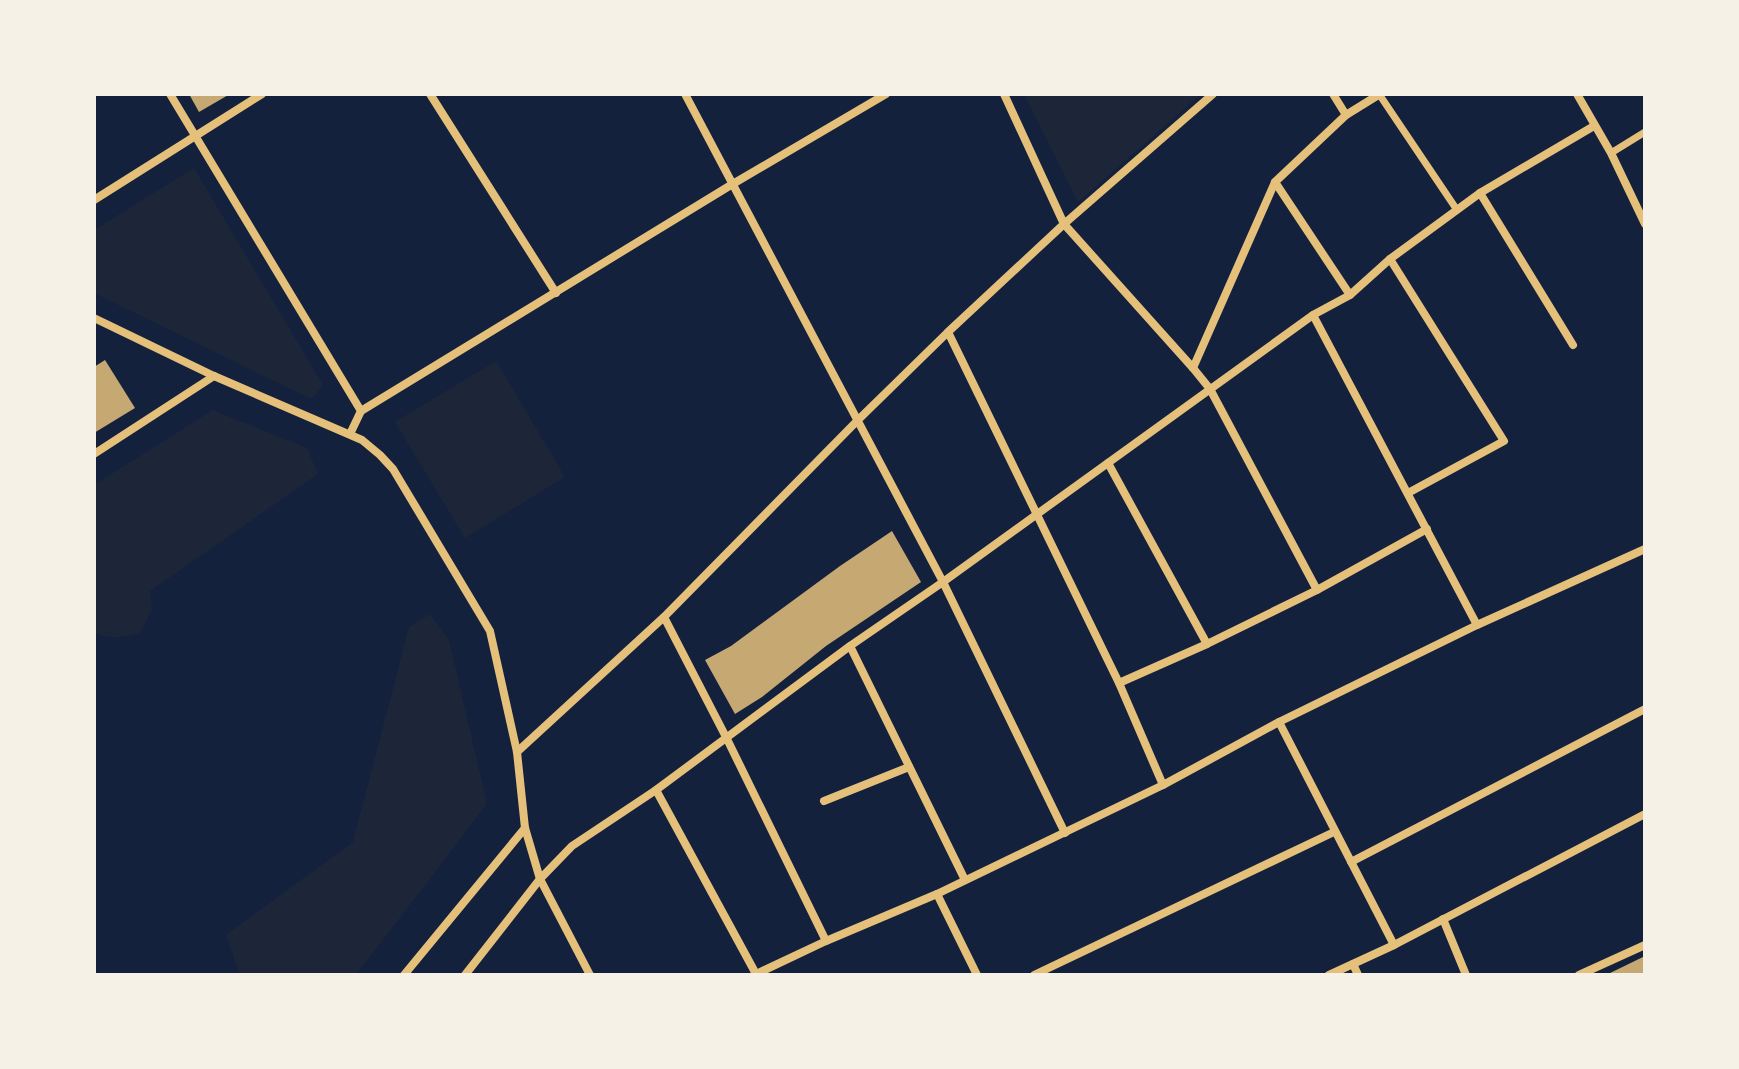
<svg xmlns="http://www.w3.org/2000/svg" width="1739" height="1069" viewBox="0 0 1739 1069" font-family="'Open Sans',sans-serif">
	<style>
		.green { fill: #1d2539 }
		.building { fill: #c6a872 }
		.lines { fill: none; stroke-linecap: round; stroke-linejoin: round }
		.pedestrian { stroke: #e5c07b; stroke-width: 7 }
		.minor { stroke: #e5c07b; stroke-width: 8 }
	</style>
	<rect width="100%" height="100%" fill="#14213d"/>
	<g class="green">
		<polygon points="1024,94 1201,94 1078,202"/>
		<polygon points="194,168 323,385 314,397 309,398 94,293 94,230"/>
		<polygon points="496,361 565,477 465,538 395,422"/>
		<path d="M213,410l94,38 11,26 -168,117 2,19 -12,23c-17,5 -29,6 -46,0v-148z"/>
		<polygon points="430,614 449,640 487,804 356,975 240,975 226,935 353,842 409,627"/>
	</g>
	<g class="building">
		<polygon points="189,94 230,94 199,112"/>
		<polygon points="105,360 135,408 94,433 94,367"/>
		<polygon points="892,531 921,582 826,646 762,697 735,714 705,660 731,646 840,566"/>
		<polygon points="1645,956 1645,975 1606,975"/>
	</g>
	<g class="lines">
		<g class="pedestrian">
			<polyline points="1379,94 1457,210"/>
			<polyline points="1611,153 1645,132"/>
		</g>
		<g class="minor">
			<polyline points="170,94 361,411"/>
			<polyline points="430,94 556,293"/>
			<polyline points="685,94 943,582 1065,833"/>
			<polyline points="1004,94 1064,224 1193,368 1210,389 1317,590"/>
			<polyline points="1333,94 1346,115"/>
			<polyline points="1577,94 1611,153 1645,224"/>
			<polyline points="1275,182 1350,295"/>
			<polyline points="1480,193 1573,345"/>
			<polyline points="94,200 262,94"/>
			<polyline points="1390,259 1504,441 1408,493"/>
			<polyline points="1313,315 1477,625"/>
			<polyline points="94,318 214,376 362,440 380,455 393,469 490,631 517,752 525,828 540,879 590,975"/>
			<polyline points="948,332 1119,683 1163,785"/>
			<polyline points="1193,368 1275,182 1346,115 1380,94"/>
			<polyline points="350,434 361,411 731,185 886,94"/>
			<polyline points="94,454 214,376"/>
			<polyline points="1108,463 1207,644"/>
			<polyline points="664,617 727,739 826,941"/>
			<polyline points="850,646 965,880"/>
			<polyline points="1119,683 1207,644 1317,590 1427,529"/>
			<polyline points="1279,722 1394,945"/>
			<polyline points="517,752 664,617 858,420 948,332 1064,224 1213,94"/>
			<polyline points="656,790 756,974"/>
			<polyline points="824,801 909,767"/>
			<polyline points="1351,862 1645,709"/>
			<polyline points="937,894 977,975"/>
			<polyline points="1443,919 1466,975"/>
			<polyline points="1353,964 1358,975"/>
			<polyline points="404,975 525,828"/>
			<polyline points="465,975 540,879 572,846 656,790 850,646 943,582 1313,315 1350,295 1390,259 1480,193 1594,126"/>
			<polyline points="754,975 826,941 937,894 1163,785 1279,722 1477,625 1645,549"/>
			<polyline points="1034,975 1334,832"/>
			<polyline points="1329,975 1394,945 1645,814"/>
			<polyline points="1579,975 1645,945"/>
		</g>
	</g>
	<rect width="1739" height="1069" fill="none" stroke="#f6f1e7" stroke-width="192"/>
</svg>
